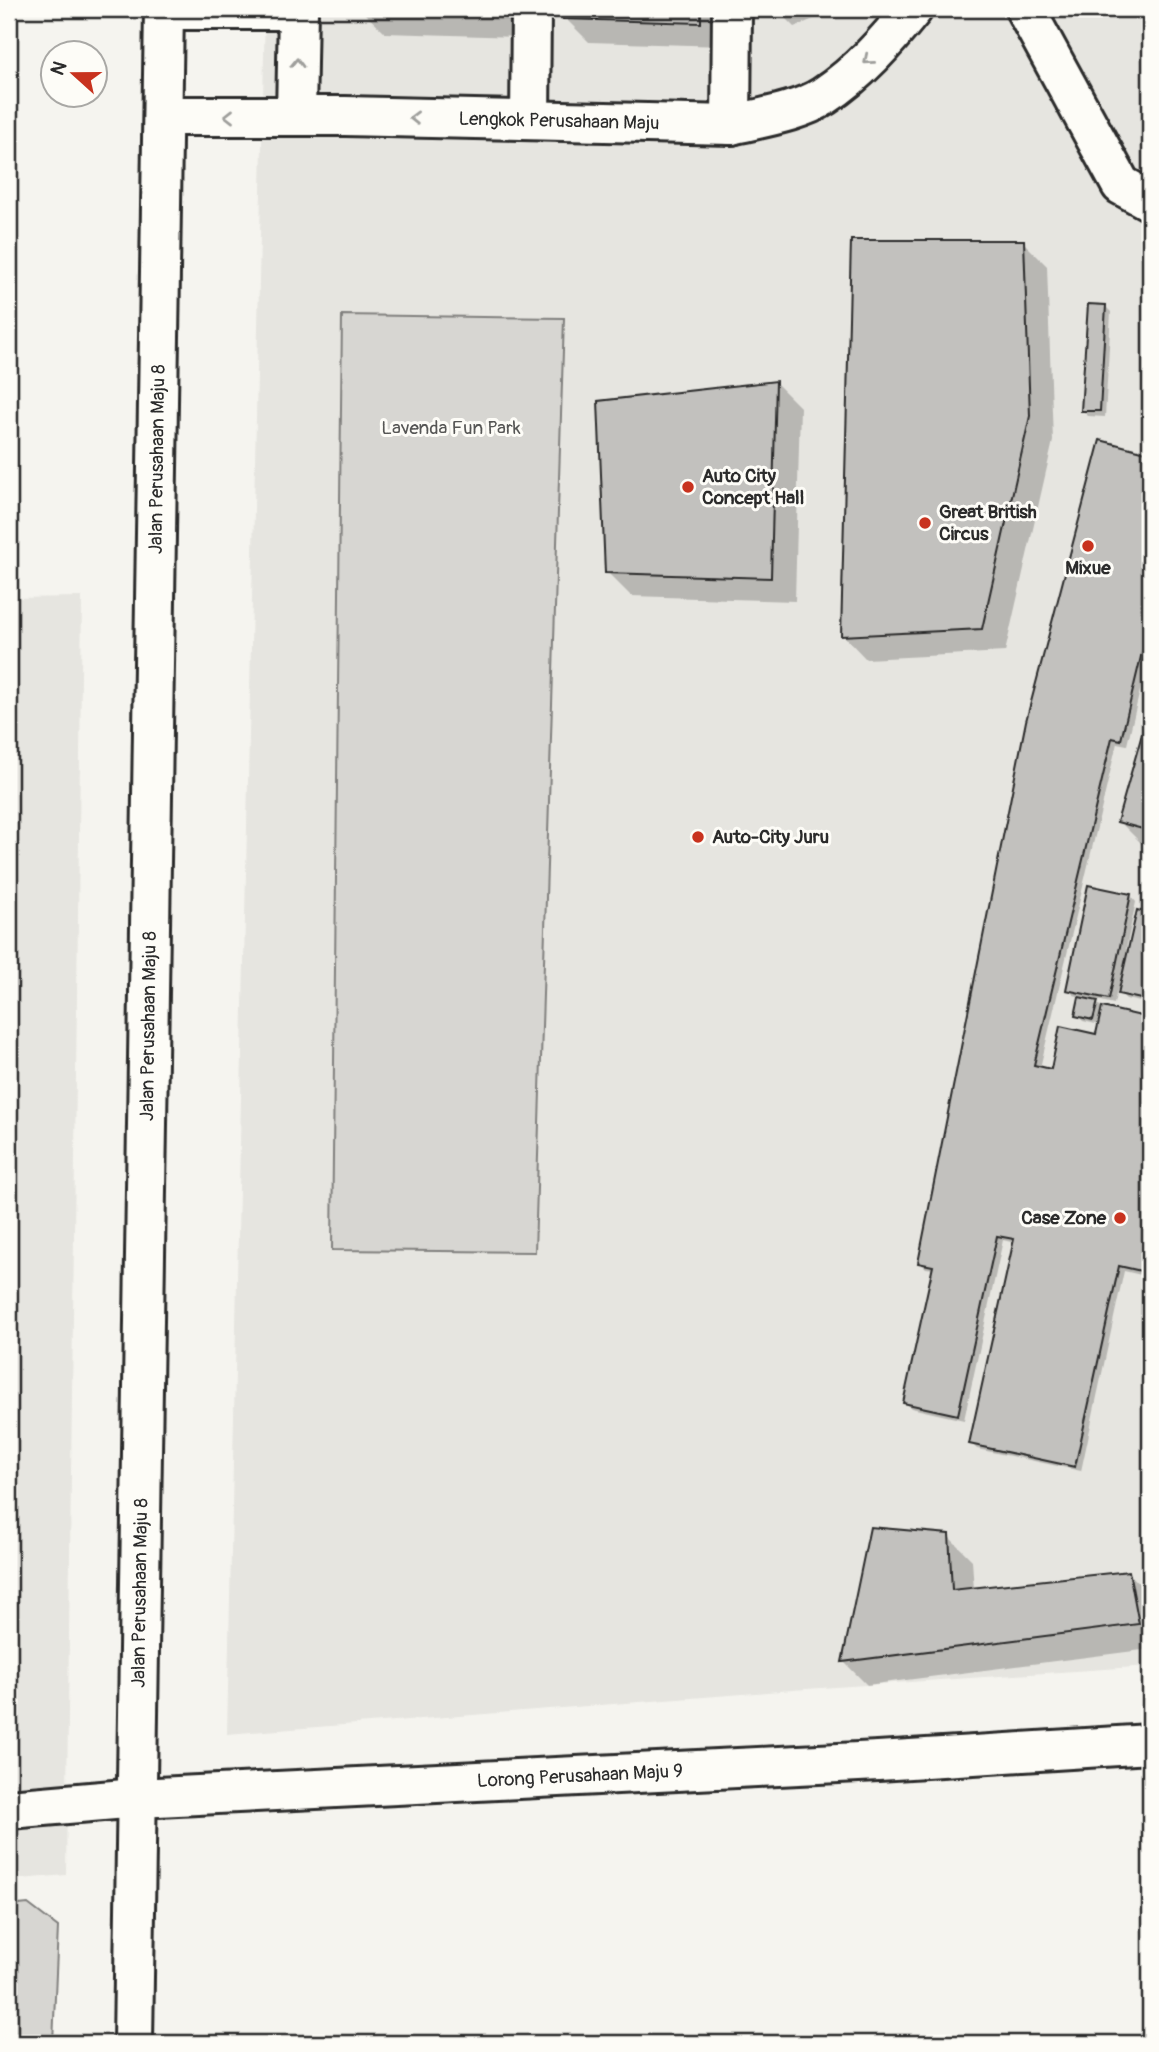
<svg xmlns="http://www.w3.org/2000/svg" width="1159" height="2052" viewBox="0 0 1159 2052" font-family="Pangolin,sans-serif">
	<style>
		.built { fill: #e6e5e0 }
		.green { fill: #d7d6d2; stroke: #81807e; stroke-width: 2 }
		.shadow { fill: #0003 }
		.building { fill: #c2c1be; stroke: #2b2b2b; stroke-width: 2 }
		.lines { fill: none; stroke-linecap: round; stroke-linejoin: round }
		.minor-casing { stroke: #2b2b2b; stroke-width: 44 }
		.minor { stroke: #fdfcf7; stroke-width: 38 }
		.oneway { stroke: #9e9e9b }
		.poi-dot { fill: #c8321e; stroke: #fdfcf7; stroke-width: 2.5 }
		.labels { text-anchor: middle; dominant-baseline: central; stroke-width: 6; stroke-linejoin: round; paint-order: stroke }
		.street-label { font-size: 19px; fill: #2b2b2b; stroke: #fdfcf7 }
		.park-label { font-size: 19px; fill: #565655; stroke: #fdfcf7 }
		.poi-label { font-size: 19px; font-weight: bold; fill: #2b2b2b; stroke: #fdfcf7; text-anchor: start }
	</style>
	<rect width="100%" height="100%" fill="#f5f4ef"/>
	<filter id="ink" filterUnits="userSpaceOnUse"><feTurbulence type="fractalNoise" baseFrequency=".0143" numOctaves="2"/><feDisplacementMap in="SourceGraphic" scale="14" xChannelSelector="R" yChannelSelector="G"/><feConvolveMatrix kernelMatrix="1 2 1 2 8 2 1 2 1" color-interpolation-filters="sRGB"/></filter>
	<g filter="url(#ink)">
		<g class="built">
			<polygon points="265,9 1150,9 1150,1666 806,1689 227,1734"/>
			<polygon points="82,597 66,1875 9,1880 9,598"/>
		</g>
		<g class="green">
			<polygon points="342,315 564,318 535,1252 332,1250"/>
			<polygon points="28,1904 58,1927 53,2043 9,2043 9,1906"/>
		</g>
		<g class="shadow">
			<polygon points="523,9 522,37 385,33 361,10"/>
			<polygon points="565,9 725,9 724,46 589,42 565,18"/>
			<polygon points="776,9 832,9 826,14 794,27"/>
			<polygon points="1129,9 1150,9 1150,25 1135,15"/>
			<polygon points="1023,242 1047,266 1053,441 1005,652 866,659 843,635"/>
			<polygon points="1105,306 1111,312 1105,417 1088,416 1082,410"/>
			<polygon points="776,383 800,407 795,601 631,596 607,572"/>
			<polygon points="1101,442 1150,455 1150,648 1127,745 1117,743 1040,1068 1053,1071 1098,1036 1100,1025 1083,1021 1077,1015 1081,997 1074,995 1068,989 1131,896 1136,902 1126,949 1129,950 1138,912 1150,915 1150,1004 1126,999 1117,990 1114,1004 1093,999 1104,1010 1150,1020 1150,1277 1124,1271 1081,1471 977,1449 971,1443 1015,1243 1003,1240 964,1420 911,1408 905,1402 934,1269 926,1268 920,1262"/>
			<polygon points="1150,712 1150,847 1143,845 1119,821"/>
			<polygon points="948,1536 972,1560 974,1590 1129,1573 1150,1595 1150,1649 867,1685 843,1661"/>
		</g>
		<g class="building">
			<polygon points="360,9 499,9 499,14"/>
			<polygon points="563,9 701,9 701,23 563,19"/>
			<polygon points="851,240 1024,240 1030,416 982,629 841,636"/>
			<polygon points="1088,304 1106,305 1100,411 1081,411"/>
			<polygon points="776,381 771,578 605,573 598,401"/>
			<polygon points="1100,440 1150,453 1150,619 1121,740 1112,738 1034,1065 1051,1069 1060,1026 1096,1034 1102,1007 1150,1018 1150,1273 1119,1266 1075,1467 969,1444 1014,1239 997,1236 958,1415 903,1403 933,1266 918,1263 1026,721"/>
			<polygon points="1150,706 1150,831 1117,822"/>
			<polygon points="1088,885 1131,894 1109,999 1066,990"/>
			<polygon points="1137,910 1150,913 1150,1001 1118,994"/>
			<polygon points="1079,997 1098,1001 1093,1020 1075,1016"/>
			<polygon points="870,1527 949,1534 952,1590 1129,1571 1139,1624 842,1662"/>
		</g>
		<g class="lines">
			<defs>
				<g id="minor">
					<polyline points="1025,9 1121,185 1150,201"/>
					<polyline points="164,10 298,10"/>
					<path id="s1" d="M163,116h182l386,9c28,-7 69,-13 93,-29 35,-23 63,-55 89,-87"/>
					<polyline points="296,116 298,9"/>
					<polyline points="530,120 531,9"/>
					<polyline points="731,125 732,9"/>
					<path id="s2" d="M9,1809l128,-11 741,-37 272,-17"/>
					<path id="s3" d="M133,2043l31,-2034"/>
				</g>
			</defs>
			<use href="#minor" class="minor-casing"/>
			<use href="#minor" class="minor"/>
		</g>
		<defs><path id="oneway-chevron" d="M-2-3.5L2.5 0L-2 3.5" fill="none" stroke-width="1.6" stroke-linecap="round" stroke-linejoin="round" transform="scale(1.75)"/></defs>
		<g class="oneway">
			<use href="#oneway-chevron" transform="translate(868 60) rotate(140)"/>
			<use href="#oneway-chevron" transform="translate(297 63) rotate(-89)"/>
			<use href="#oneway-chevron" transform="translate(229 116) rotate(-180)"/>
			<use href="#oneway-chevron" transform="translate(414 118) rotate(-179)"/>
		</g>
	</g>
	<g class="poi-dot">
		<circle cx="688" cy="487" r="7"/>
		<circle cx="925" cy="523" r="7"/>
		<circle cx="1088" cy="546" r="7"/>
		<circle cx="698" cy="837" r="7"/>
		<circle cx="1120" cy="1218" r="7"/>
	</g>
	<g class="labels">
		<g class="street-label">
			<text stroke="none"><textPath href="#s1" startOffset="396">Lengkok Perusahaan Maju</textPath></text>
			<text stroke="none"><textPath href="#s3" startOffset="1584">Jalan Perusahaan Maju 8</textPath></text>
			<text stroke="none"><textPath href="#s3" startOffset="1017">Jalan Perusahaan Maju 8</textPath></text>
			<text stroke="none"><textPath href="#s3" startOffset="450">Jalan Perusahaan Maju 8</textPath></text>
			<text stroke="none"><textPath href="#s2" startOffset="572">Lorong Perusahaan Maju 9</textPath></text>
		</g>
		<g class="park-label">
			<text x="451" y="428">Lavenda Fun Park</text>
		</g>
		<g class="poi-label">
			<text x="702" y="476">Auto City<tspan x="702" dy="22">Concept Hall</tspan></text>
			<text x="939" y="512">Great British<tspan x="939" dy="22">Circus</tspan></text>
			<text x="1088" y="568" text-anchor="middle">Mixue</text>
			<text x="712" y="837">Auto-City Juru</text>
			<text x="1106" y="1218" text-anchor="end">Case Zone</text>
		</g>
	</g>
	<rect width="1159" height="2052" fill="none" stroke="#fdfcf7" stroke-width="35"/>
	<rect x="18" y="18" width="1124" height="2017" fill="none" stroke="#2b2b2b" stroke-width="2.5" filter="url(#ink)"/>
	<g transform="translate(74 74) rotate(291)"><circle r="33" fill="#fdfcf7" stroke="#a9a8a5" stroke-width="2"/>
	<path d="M0-5L12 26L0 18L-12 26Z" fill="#c8321e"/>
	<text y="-10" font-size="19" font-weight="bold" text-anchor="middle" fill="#2b2b2b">N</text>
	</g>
</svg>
